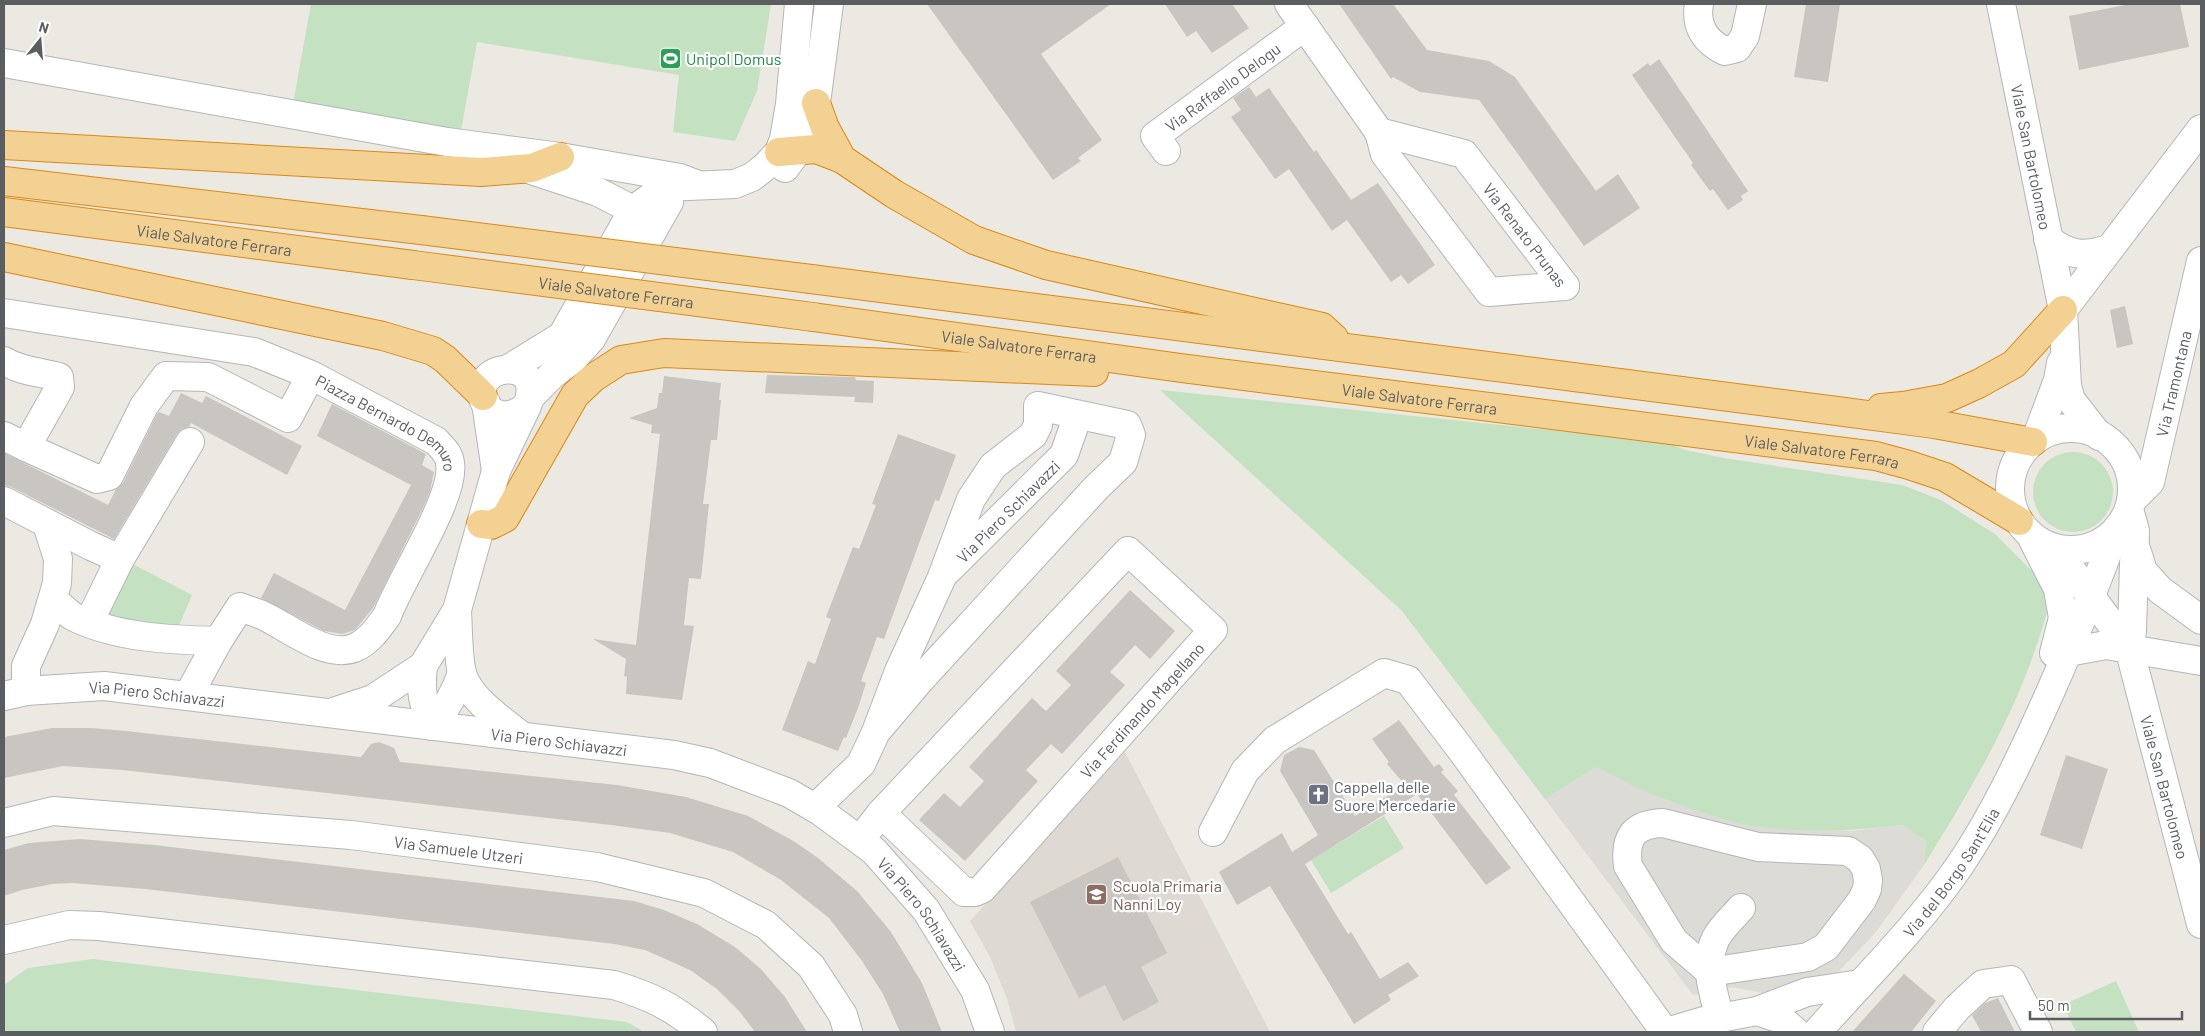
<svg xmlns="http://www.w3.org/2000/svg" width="2205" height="1036" viewBox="0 0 2205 1036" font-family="Barlow,sans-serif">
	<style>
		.industrial { fill: #dddbd6 }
		.education { fill: #dedad3 }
		.green { fill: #c4e1c1 }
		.building { fill: #c9c5c1 }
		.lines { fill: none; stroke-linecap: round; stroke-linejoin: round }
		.minor-casing { stroke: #b3b5b8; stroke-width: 30 }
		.highway-casing { stroke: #d98915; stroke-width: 30 }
		.minor { stroke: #fff; stroke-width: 28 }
		.highway { stroke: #f3d192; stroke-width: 28 }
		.highway-bridge-casing { stroke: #d98915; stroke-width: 30; stroke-linecap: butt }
		.highway-bridge { stroke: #f3d192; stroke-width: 28 }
		.labels { text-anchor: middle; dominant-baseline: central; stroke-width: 4.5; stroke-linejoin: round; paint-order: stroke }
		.leisure-label { font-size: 16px; fill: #27864d; stroke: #fff; text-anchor: start }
		.street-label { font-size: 16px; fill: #5a5e61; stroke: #fff }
		.worship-label { font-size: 16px; fill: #5b616d; stroke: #fff; text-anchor: start }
		.education-label { font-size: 16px; fill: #785e54; stroke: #fff; text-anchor: start }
	</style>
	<rect width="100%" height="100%" fill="#ece9e2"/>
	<polygon class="industrial" points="1596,767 1612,773 1649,793 1714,816 1760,827 1851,831 1903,825 1926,841 1924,865 1876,932 1839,971 1787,991 1763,993 1732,987 1693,995 1545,799"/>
	<polygon class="education" points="1125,752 1270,1032 1016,1032 1007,999 990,957 970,921"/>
	<g class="green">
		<polygon points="311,4 771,4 757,91 735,141 673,132 679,75 477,42 461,131 293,104"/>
		<path d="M1160,390l506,52 19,8 39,8 178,27 39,15 54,34 37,37 18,28c-23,97 -74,182 -126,266l2,-24 -23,-16c-47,6 -95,8 -142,2 -35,-4 -76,-21 -110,-33 -19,-7 -36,-20 -55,-27l-51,32 -143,-188z"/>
		<circle cx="2073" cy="492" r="40"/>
		<polygon points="125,560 192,595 177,630 140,626 104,614"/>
		<polygon points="1384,816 1404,848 1331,893 1311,860"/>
		<polygon points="93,959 627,1022 644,1032 4,1032 4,985 28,968"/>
		<polygon points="2116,981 2139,1032 2076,1032 2063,1005"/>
	</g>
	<g class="building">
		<polygon points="927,4 1111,4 1041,54 1102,140 1078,158 1081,161 1053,180"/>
		<polygon points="1165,4 1232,4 1249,28 1212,53 1196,31 1187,37"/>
		<polygon points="1339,4 1393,4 1427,50 1489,61 1515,77 1596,191 1618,174 1640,208 1584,246 1479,100 1420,92 1393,77 1391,79"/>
		<polygon points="1806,4 1840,4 1828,82 1794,77"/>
		<polygon points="2130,4 2180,4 2189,47 2079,70 2069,16"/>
		<polygon points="1659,59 1748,191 1741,196 1743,200 1728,210 1713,189 1710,191 1691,165 1693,163 1632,75 1648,63 1650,66"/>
		<polygon points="1249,87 1256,97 1269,88 1314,152 1316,150 1351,200 1378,183 1435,265 1408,284 1401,275 1391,282 1347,220 1332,231 1289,169 1275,179 1231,117 1241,110 1233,98"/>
		<polygon points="2125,306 2133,344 2117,348 2110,310"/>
		<polygon points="767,375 855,377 856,380 874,381 873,403 854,402 855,397 765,393"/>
		<polygon points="664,376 721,383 719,400 721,400 717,440 711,440 703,504 709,504 701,579 689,578 684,625 694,626 682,700 626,694 627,677 624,676 626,659 593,639 636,645 660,434 651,433 652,425 629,418 657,408 659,393 662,393"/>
		<polygon points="181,393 202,403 206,396 302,446 287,475 191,423 189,427 182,429 177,434 114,539 11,487 4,485 4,453 108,505 116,489 123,483 157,414 159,412 169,416"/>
		<polygon points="332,404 426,454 422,465 434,472 430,491 422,510 373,608 355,630 342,634 324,631 261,598 274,573 345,610 411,485 317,436"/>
		<polygon points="898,434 956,455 939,501 935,500 884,639 877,637 861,681 866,683 858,708 846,738 844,737 838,751 782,730 808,661 815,664 831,619 826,617 853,547 859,549 876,505 872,504"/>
		<polygon points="1130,590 1175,631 1150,659 1135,645 1110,672 1125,685 1062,754 1051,744 1026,770 1038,781 965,861 919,820 944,793 960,807 984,781 969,767 1032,698 1046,711 1071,685 1056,671"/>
		<polygon points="1399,720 1434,767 1439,764 1444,770 1441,772 1458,791 1454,795 1511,868 1486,885 1417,794 1305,864 1348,934 1351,932 1380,979 1408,962 1419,976 1388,995 1391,1000 1354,1024 1270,886 1237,905 1219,872 1282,833 1292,852 1318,835 1280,771 1284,755 1299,747 1314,750 1355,816 1405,785 1387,764 1389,762 1372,739"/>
		<polygon points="52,728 91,728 126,731 361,757 371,744 379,742 394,748 400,762 617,785 686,797 748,816 795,842 818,858 857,891 891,932 922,983 942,1032 900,1032 883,994 862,961 829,918 781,880 733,852 670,833 611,825 122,770 63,766 4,778 4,737"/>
		<polygon points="2066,755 2108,769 2082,849 2040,835"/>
		<polygon points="80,839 154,845 634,901 664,910 697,924 735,947 761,969 785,997 807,1032 755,1032 740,1012 717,989 690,970 645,950 614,944 145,889 72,883 52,884 22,890 4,896 4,850 29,843"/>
		<polygon points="1118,857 1167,953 1141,967 1159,1002 1123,1021 1105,985 1079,998 1030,902"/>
		<polygon points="1904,974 1936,1001 1911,1032 1852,1032"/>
		<polygon points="1998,998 2015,1032 1981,1032 1972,1015 1985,1003"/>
	</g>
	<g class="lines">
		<defs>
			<g id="minor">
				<polyline points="1289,4 1379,132 1385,154 1489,292 1565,286"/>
				<path d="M1699,4c-4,22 6,38 26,47l12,-3 8,-12 7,-32"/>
				<path id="s1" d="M2001,4l62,306 4,76 4,14 28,36"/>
				<polyline points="4,63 447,142 560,157 680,178 698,185"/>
				<path id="s2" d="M1379,132l85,22 101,132"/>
				<path id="s3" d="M1166,151l-11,-15 150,-110"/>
				<polyline points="513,164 598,192 633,210"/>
				<polyline points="785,168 801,146 816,103 829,4"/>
				<path d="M2048,239c22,17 35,18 61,10"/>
				<polyline points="2063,310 2201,129"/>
				<polyline points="4,313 254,352 311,375"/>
				<path id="s4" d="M4,361c16,10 36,11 55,16l1,10 -34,60 71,32 12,-3 35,-70 22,-30 42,1 80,41 23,-43 125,66c6,7 13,12 14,22 6,33 -50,117 -63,153 -9,12 -18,26 -33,32 -29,11 -67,-22 -92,-33 -7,-3 -15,-5 -22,-8l-22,34 -30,55"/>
				<polyline points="510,368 562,336 633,210 665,187 735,184 752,177 766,166 779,152 784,139 790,104 799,4"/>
				<polyline points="531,396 553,374 573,359 591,339 669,202"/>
				<path d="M486,403l10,68 31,-65c21,-54 -62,-42 -42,-3 10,18 29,14 42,3"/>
				<circle cx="2071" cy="489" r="61"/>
				<polyline points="4,436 26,447"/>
				<polyline points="2036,439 2058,380 2061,363"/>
				<polyline points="4,501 91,546 120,559"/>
				<path id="s5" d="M2131,501l19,-19 51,-221"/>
				<polyline points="2033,540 2058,589 2063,618 2054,653"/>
				<path id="s6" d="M2055,548l74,100 72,276"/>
				<polyline points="2136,549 2143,571 2160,590 2201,620"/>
				<path id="s7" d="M948,570l116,-115 14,-40"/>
				<path d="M53,600c7,5 14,13 21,17 44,21 97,23 144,24"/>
				<path d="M457,610c1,17 1,49 5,63 7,26 41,48 61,64"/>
				<polyline points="89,622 120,559 190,442"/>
				<polyline points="2129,648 2132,631 2135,531 2129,509"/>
				<polyline points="2068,652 2106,645 2201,661"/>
				<path d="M423,666c-3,27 0,36 9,60"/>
				<polyline points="26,691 26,666 45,624 57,583 58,559 47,524"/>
				<path id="s8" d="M4,696l22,-5 78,-5 570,69 36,8 79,30 31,18 54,40 52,59 49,80 15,42"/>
				<polyline points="336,711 373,699 423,666 457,610 496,471"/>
				<path d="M432,726c14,-17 23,-32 30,-53"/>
				<polyline points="815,808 861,764 876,732 899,671 942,577 971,499 993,466 1033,435 1038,425 1038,406 1127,425 1131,435 1123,462 1096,488 920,680 876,732"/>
				<path id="s9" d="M4,823l49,-12 298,24 246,32 107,26 62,32 45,41 32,49 5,17"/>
				<path d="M1663,823l95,24 90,4 12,8 6,10 2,11 -1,9 -5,11 -36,47 -18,10 -98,15 -36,-31 -46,-75c-4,-29 6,-42 35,-43z"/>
				<polyline points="1213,832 1245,771 1275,740 1384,673 1408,680 1462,751 1665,1032"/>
				<polyline points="860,840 881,813 1128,551 1213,630 982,889 975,892 964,892 881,813"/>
				<path d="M4,940l65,-15 30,1 515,59c39,12 57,21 89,47"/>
				<polyline points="1757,1011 1781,1019 1796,1032"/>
				<path d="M1720,1018c-7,-26 -17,-54 -4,-80 6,-11 17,-21 25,-30"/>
				<polyline points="1667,1032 1704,1021 1757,1011 1807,992 1860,984"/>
				<path id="s10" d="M1817,1032c48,-54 102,-107 143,-167 35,-52 62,-110 88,-168 24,-54 47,-109 67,-165"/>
				<polyline points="1937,1032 1957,1008 1983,984 2011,980 2038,1032"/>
			</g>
			<g id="highway">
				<polyline points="816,103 825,128 842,159"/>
				<polyline points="4,145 481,172 532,168 560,157"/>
				<polyline points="779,152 816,149 842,159 894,194 974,240 1046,265 1322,327 1334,338"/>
				<polyline points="4,181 421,230"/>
				<path id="s11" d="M4,212l409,53"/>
				<polyline points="4,257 383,336 433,351 445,359 483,396"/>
				<polyline points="811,279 1837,411 1934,424 2033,442"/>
				<path id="s12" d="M813,317l368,51 695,88 33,9 36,12 74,44"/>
				<polyline points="1881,408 1903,406 1947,398 1980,383 2014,364 2063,310"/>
				<polyline points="481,524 491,525 505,518 575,395 593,378 621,360 664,353 1094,372"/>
			</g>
		</defs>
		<use href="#minor" class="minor-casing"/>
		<use href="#highway" class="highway-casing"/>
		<use href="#minor" class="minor"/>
		<use href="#highway" class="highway"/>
		<defs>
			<g id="highway-bridge">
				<polyline points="421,230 811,279"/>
				<path id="s13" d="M413,265l400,52"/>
			</g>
		</defs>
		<use href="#highway-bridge" class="highway-bridge-casing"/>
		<use href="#highway-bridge" class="highway-bridge"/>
	</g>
	<defs>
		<symbol id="stadium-square" viewBox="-11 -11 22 22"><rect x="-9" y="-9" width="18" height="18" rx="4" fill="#2e9e5b" stroke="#fff"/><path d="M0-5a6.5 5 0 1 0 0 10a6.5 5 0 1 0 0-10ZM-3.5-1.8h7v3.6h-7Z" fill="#fff"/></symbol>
		<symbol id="church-square" viewBox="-11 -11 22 22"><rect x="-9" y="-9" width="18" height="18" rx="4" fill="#6b7280" stroke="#fff"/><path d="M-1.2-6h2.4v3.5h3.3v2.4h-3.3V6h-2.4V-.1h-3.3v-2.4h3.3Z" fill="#fff"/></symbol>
		<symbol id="school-square" viewBox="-11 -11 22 22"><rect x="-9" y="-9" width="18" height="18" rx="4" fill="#8d6e63" stroke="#fff"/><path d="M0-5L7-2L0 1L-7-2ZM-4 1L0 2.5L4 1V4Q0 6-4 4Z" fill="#fff"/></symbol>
	</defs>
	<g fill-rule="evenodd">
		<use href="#stadium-square" x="658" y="46" width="25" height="25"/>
		<use href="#church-square" x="1306" y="782" width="25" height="25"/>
		<use href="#school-square" x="1084" y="882" width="25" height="25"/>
	</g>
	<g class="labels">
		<g class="leisure-label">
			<text x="686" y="58">Unipol Domus</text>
		</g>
		<g class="street-label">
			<text stroke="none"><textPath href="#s3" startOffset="102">Via Raffaello Delogu</textPath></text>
			<text stroke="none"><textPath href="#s1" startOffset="156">Viale San Bartolomeo</textPath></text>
			<text stroke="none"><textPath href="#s2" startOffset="189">Via Renato Prunas</textPath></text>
			<text stroke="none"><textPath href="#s11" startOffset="212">Viale Salvatore Ferrara</textPath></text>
			<text stroke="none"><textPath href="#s13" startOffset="205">Viale Salvatore Ferrara</textPath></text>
			<text stroke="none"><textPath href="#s12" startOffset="208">Viale Salvatore Ferrara</textPath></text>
			<text stroke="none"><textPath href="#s5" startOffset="128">Via Tramontana</textPath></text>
			<text stroke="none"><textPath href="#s12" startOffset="612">Viale Salvatore Ferrara</textPath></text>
			<text stroke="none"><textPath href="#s4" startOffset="615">Piazza Bernardo Demuro</textPath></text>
			<text stroke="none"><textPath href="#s12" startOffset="1018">Viale Salvatore Ferrara</textPath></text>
			<text stroke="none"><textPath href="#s7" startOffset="84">Via Piero Schiavazzi</textPath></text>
			<text stroke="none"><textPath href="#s8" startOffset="154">Via Piero Schiavazzi</textPath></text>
			<text transform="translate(1142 710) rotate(-48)">Via Ferdinando Magellano</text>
			<text stroke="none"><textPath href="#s8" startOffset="559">Via Piero Schiavazzi</textPath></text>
			<text stroke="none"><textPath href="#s6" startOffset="268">Viale San Bartolomeo</textPath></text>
			<text stroke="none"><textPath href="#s9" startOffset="458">Via Samuele Utzeri</textPath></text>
			<text stroke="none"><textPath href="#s10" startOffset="209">Via del Borgo Sant'Elia</textPath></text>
			<text stroke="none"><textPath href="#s8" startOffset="979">Via Piero Schiavazzi</textPath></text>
		</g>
		<g class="worship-label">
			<text x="1334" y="786">Cappella delle<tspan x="1334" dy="18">Suore Mercedarie</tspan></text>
		</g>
		<g class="education-label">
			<text x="1113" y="885">Scuola Primaria<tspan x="1113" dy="18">Nanni Loy</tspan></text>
		</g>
	</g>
	<rect width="2205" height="1036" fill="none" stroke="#5a5e61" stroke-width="10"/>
	<g transform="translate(40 40) rotate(17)" stroke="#ffffff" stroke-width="4" paint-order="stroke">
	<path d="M0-4L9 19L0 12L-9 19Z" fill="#5a5e61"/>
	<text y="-8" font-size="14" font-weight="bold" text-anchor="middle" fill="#5a5e61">N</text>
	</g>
	<path d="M2030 1011v8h152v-8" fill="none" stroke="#5a5e61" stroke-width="2.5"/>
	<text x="2038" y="1011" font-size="15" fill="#5a5e61" stroke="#ffffff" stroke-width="4" paint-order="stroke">50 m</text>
</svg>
